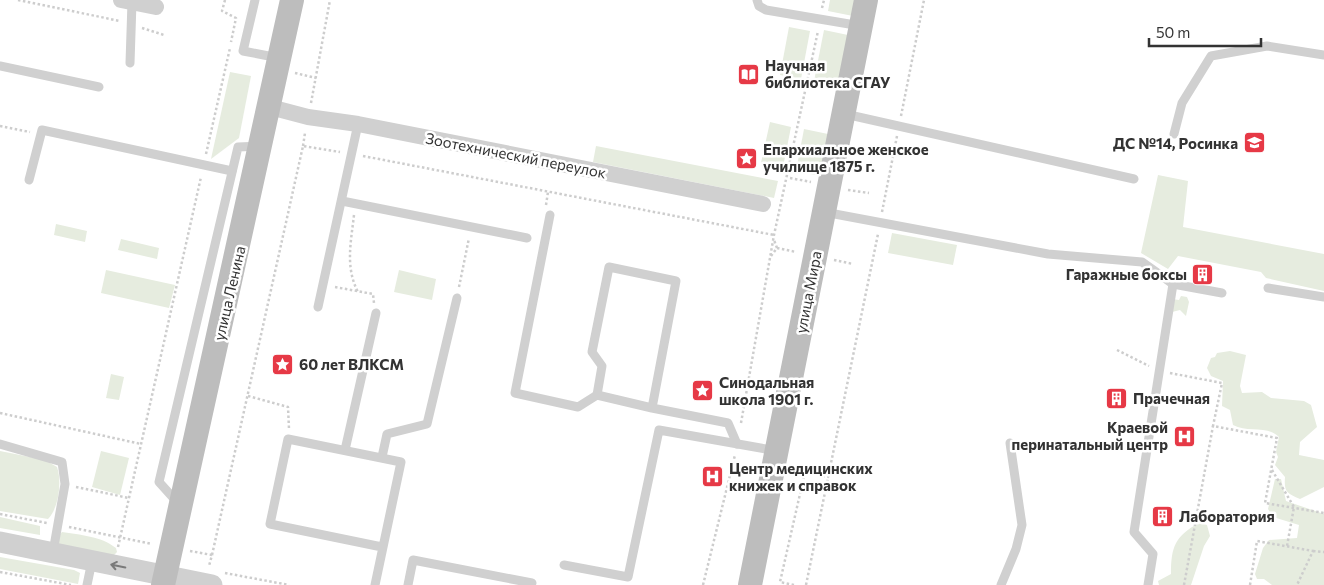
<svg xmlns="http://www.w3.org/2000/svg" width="1324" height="585" viewBox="0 0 1324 585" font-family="Commissioner,sans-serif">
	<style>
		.green { fill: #e6ecdf }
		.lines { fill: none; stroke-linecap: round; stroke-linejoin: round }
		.path { stroke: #cdcdcd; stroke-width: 2.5; stroke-dasharray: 2.5 2.5; stroke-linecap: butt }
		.service { stroke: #d0d0d0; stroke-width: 9 }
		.minor { stroke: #d0d0d0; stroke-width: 16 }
		.tertiary { stroke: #d0d0d0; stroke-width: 21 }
		.secondary { stroke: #bdbdbd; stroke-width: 24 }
		.oneway { stroke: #7a7a7a }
		.labels { text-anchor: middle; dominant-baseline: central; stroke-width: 5; stroke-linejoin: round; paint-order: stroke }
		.poi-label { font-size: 15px; font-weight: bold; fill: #333; stroke: #fff; text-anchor: start }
		.street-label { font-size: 15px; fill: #333; stroke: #fff }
	</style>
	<rect width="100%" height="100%" fill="#fff"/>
	<g class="green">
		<polygon points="830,0 856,0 853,16 828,11"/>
		<polygon points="789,27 810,31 801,79 780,75"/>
		<polygon points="824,30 848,35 838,86 814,81"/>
		<polygon points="230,72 251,76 239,138 211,159"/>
		<polygon points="770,122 791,127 783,167 761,163"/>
		<polygon points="804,129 828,134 819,176 796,171"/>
		<polygon points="596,146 778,181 774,198 593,162"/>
		<polygon points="1158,175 1188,181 1183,227 1324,254 1324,291 1266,278 1261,272 1178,256 1168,269 1141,253"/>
		<polygon points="56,224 87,231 85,242 54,235"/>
		<polygon points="892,233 957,245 953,265 888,253"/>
		<polygon points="121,239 159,248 157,259 118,250"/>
		<polygon points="106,270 175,285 169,308 101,293"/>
		<polygon points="399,270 436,279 432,300 394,292"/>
		<polygon points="1181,296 1187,297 1189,302 1186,316 1180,310 1172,312 1172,299 1179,300"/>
		<path d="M1230,351l16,4 -6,31 2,7 20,-1 9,6 33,3 7,4 6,22 -17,15 -1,13 25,5v27l-24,12c-14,-6 -16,-8 -15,-22l-10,-12 3,-8 -2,-5 3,-15c-11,-12 -31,-4 -46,-12l-3,-15 -8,-4 1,-25 -12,-5 -4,-8 4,-10 4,-1 2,-4z"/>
		<polygon points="111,374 124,377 119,400 106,398"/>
		<path d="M0,451l45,9 12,7c5,14 2,41 -9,52l-48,-8z"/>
		<polygon points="101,451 129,458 120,495 92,487"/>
		<polygon points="1275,479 1281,479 1286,501 1324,514 1324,585 1272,585 1264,579 1257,579 1255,574 1263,548 1269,540 1297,538 1299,525 1273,517 1268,509"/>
		<polygon points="0,517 40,526 40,535 0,528"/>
		<path d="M1199,523l8,2 3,11 -6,10 -13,39h-32l-1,-4 13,-7c0,-27 4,-38 28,-51z"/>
		<path d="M62,532c18,3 39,4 54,16l1,4 -5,5 -55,-12 2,-10z"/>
		<polygon points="0,557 74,570 80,573 78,584 0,569"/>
	</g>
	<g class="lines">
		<g class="path">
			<polyline points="18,0 120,21"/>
			<polyline points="225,0 222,11 236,18 231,42"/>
			<polyline points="822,8 824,0"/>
			<polyline points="142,28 164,35"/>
			<polyline points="295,73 316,78"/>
			<polyline points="311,103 330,0"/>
			<polyline points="901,116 924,0"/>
			<polyline points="0,126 30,132"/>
			<polyline points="303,146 305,133"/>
			<polyline points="206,154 230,48"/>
			<polyline points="363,156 774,235"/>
			<polyline points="790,178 811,182"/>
			<polyline points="848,190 869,193"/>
			<polyline points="546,205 548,192"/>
			<polyline points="882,212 897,136"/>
			<path d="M354,215c-3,27 -9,52 4,77"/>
			<polyline points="777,248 796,252"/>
			<polyline points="771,256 777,248 774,240"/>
			<polyline points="834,260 853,264"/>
			<polyline points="335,287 373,294 374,303"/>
			<polyline points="459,287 469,238"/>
			<polyline points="1117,350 1149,366"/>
			<polyline points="1170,373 1222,383 1213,426 1277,438 1265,503 1324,513"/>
			<polyline points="248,396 288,407 289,429"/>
			<polyline points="0,413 141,444"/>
			<polyline points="741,423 774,235 818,31"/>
			<polyline points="1272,470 1294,507 1287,546"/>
			<polyline points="76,487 129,498"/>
			<polyline points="0,514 47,523"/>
			<polyline points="69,527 152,544"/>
			<polyline points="118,547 201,177"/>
			<polyline points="190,551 212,555 209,566"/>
			<polyline points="1313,551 1324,552"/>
			<polyline points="212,555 303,146 340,152"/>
			<polyline points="0,572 71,585"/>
			<polyline points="225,573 289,585"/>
			<polyline points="703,585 735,455"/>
			<polyline points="794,585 780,582 805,472 829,477"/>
			<polyline points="806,585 878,234"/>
			<polyline points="1184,585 1213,426"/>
			<polyline points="1250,585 1257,541 1313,551 1297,585"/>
		</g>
		<g class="service">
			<polyline points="255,0 243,51 279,58"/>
			<polyline points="757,0 759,6 766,10 861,26"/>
			<polyline points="130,63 132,2"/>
			<polyline points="0,66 99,87"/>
			<polyline points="845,114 1134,179"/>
			<polyline points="1174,134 1182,103 1211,56 1267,46 1324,55"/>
			<polyline points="29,180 42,130 232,171"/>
			<polyline points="342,201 527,238"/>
			<polyline points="824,212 1048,254 1142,262 1173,284 1222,293"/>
			<polyline points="550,215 515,393 578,407 597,395"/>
			<polyline points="1268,288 1324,297"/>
			<polyline points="318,307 358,124"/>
			<polyline points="652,408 597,395 602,366 592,352 609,267 676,281 652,408 728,423 737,444"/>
			<polyline points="0,444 62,462 65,484 53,552"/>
			<polyline points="345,450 376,313"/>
			<polyline points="382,457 387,434 427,424 457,298"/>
			<polyline points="177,502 159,482 238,147 259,146"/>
			<polyline points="564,565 628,577 659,430 777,451"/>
			<polyline points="87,585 92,561"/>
			<polyline points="375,585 401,462 288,439 270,524 382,547"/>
			<polyline points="408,585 413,560 532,583"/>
			<polyline points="1001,585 1016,549 1022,525 1010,443"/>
			<polyline points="1148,585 1153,554 1134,532 1173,284"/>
		</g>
		<g class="minor">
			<polyline points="121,0 156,7"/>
			<polyline points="270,107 308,117 358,124 763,204"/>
		</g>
		<polyline class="tertiary" points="0,542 212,585"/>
		<g class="secondary">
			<polyline points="163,585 292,0"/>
			<polyline points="750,585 866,0"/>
		</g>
	</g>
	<defs><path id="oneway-shaft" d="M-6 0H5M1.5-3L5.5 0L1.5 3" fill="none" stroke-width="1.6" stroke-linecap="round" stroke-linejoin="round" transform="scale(1.25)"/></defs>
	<use class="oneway" href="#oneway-shaft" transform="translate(118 566) rotate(-168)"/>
	<defs>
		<symbol id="library-square" viewBox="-11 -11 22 22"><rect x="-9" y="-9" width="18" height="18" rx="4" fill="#e63946" stroke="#fff"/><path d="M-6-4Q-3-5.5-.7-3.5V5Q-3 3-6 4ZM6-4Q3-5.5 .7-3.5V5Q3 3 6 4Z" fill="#fff"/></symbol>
		<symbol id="school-square" viewBox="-11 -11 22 22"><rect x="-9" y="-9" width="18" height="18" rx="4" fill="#e63946" stroke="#fff"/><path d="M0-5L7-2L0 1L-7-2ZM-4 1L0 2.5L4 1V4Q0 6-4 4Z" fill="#fff"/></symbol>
		<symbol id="sight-square" viewBox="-11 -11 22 22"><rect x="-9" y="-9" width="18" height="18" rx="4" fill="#e63946" stroke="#fff"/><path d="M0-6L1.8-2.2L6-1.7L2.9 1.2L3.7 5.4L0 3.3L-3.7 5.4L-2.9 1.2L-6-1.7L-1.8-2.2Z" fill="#fff"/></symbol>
		<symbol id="building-square" viewBox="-11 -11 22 22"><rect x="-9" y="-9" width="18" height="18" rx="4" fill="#e63946" stroke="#fff"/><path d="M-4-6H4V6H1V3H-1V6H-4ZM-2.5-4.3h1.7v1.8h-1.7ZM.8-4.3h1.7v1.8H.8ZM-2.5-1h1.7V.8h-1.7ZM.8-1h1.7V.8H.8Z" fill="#fff"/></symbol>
		<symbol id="hospital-square" viewBox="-11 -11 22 22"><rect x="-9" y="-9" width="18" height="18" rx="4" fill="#e63946" stroke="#fff"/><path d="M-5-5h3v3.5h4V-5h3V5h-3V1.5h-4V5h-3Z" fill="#fff"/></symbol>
	</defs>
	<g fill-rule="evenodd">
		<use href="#library-square" x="736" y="62" width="25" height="25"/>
		<use href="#school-square" x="1242" y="130" width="25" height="25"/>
		<use href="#sight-square" x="734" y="146" width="25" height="25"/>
		<use href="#building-square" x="1190" y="262" width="25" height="25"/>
		<use href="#sight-square" x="270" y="352" width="25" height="25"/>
		<use href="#sight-square" x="690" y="378" width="25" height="25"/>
		<use href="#building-square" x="1104" y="386" width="25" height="25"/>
		<use href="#hospital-square" x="1172" y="424" width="25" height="25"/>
		<use href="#hospital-square" x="700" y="464" width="25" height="25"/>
		<use href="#building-square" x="1150" y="504" width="25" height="25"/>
	</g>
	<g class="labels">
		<g class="poi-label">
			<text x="765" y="65">Научная<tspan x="765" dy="17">библиотека СГАУ</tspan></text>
			<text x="1238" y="143" text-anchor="end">ДС №14, Росинка</text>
			<text x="763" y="149">Епархиальное женское<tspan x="763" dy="17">училище 1875 г.</tspan></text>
			<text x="1187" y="274" text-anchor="end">Гаражные боксы</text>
			<text x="299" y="364">60 лет ВЛКСМ</text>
			<text x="719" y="382">Синодальная<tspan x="719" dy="17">школа 1901 г.</tspan></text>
			<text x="1133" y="398">Прачечная</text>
			<text x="1168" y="427" text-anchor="end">Краевой<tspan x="1168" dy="17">перинатальный центр</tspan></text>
			<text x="729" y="468">Центр медицинских<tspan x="729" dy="17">книжек и справок</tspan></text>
			<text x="1179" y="516">Лаборатория</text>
		</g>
		<g class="street-label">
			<text transform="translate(516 155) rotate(11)">Зоотехнический переулок</text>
			<text transform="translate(808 292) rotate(-79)">улица Мира</text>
			<text transform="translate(229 293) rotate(-77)">улица Ленина</text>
		</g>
	</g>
	<path d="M1149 38v8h112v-8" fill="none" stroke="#333333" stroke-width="2.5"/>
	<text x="1156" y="38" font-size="15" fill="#333333" stroke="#ffffff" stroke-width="4" paint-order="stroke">50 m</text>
</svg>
